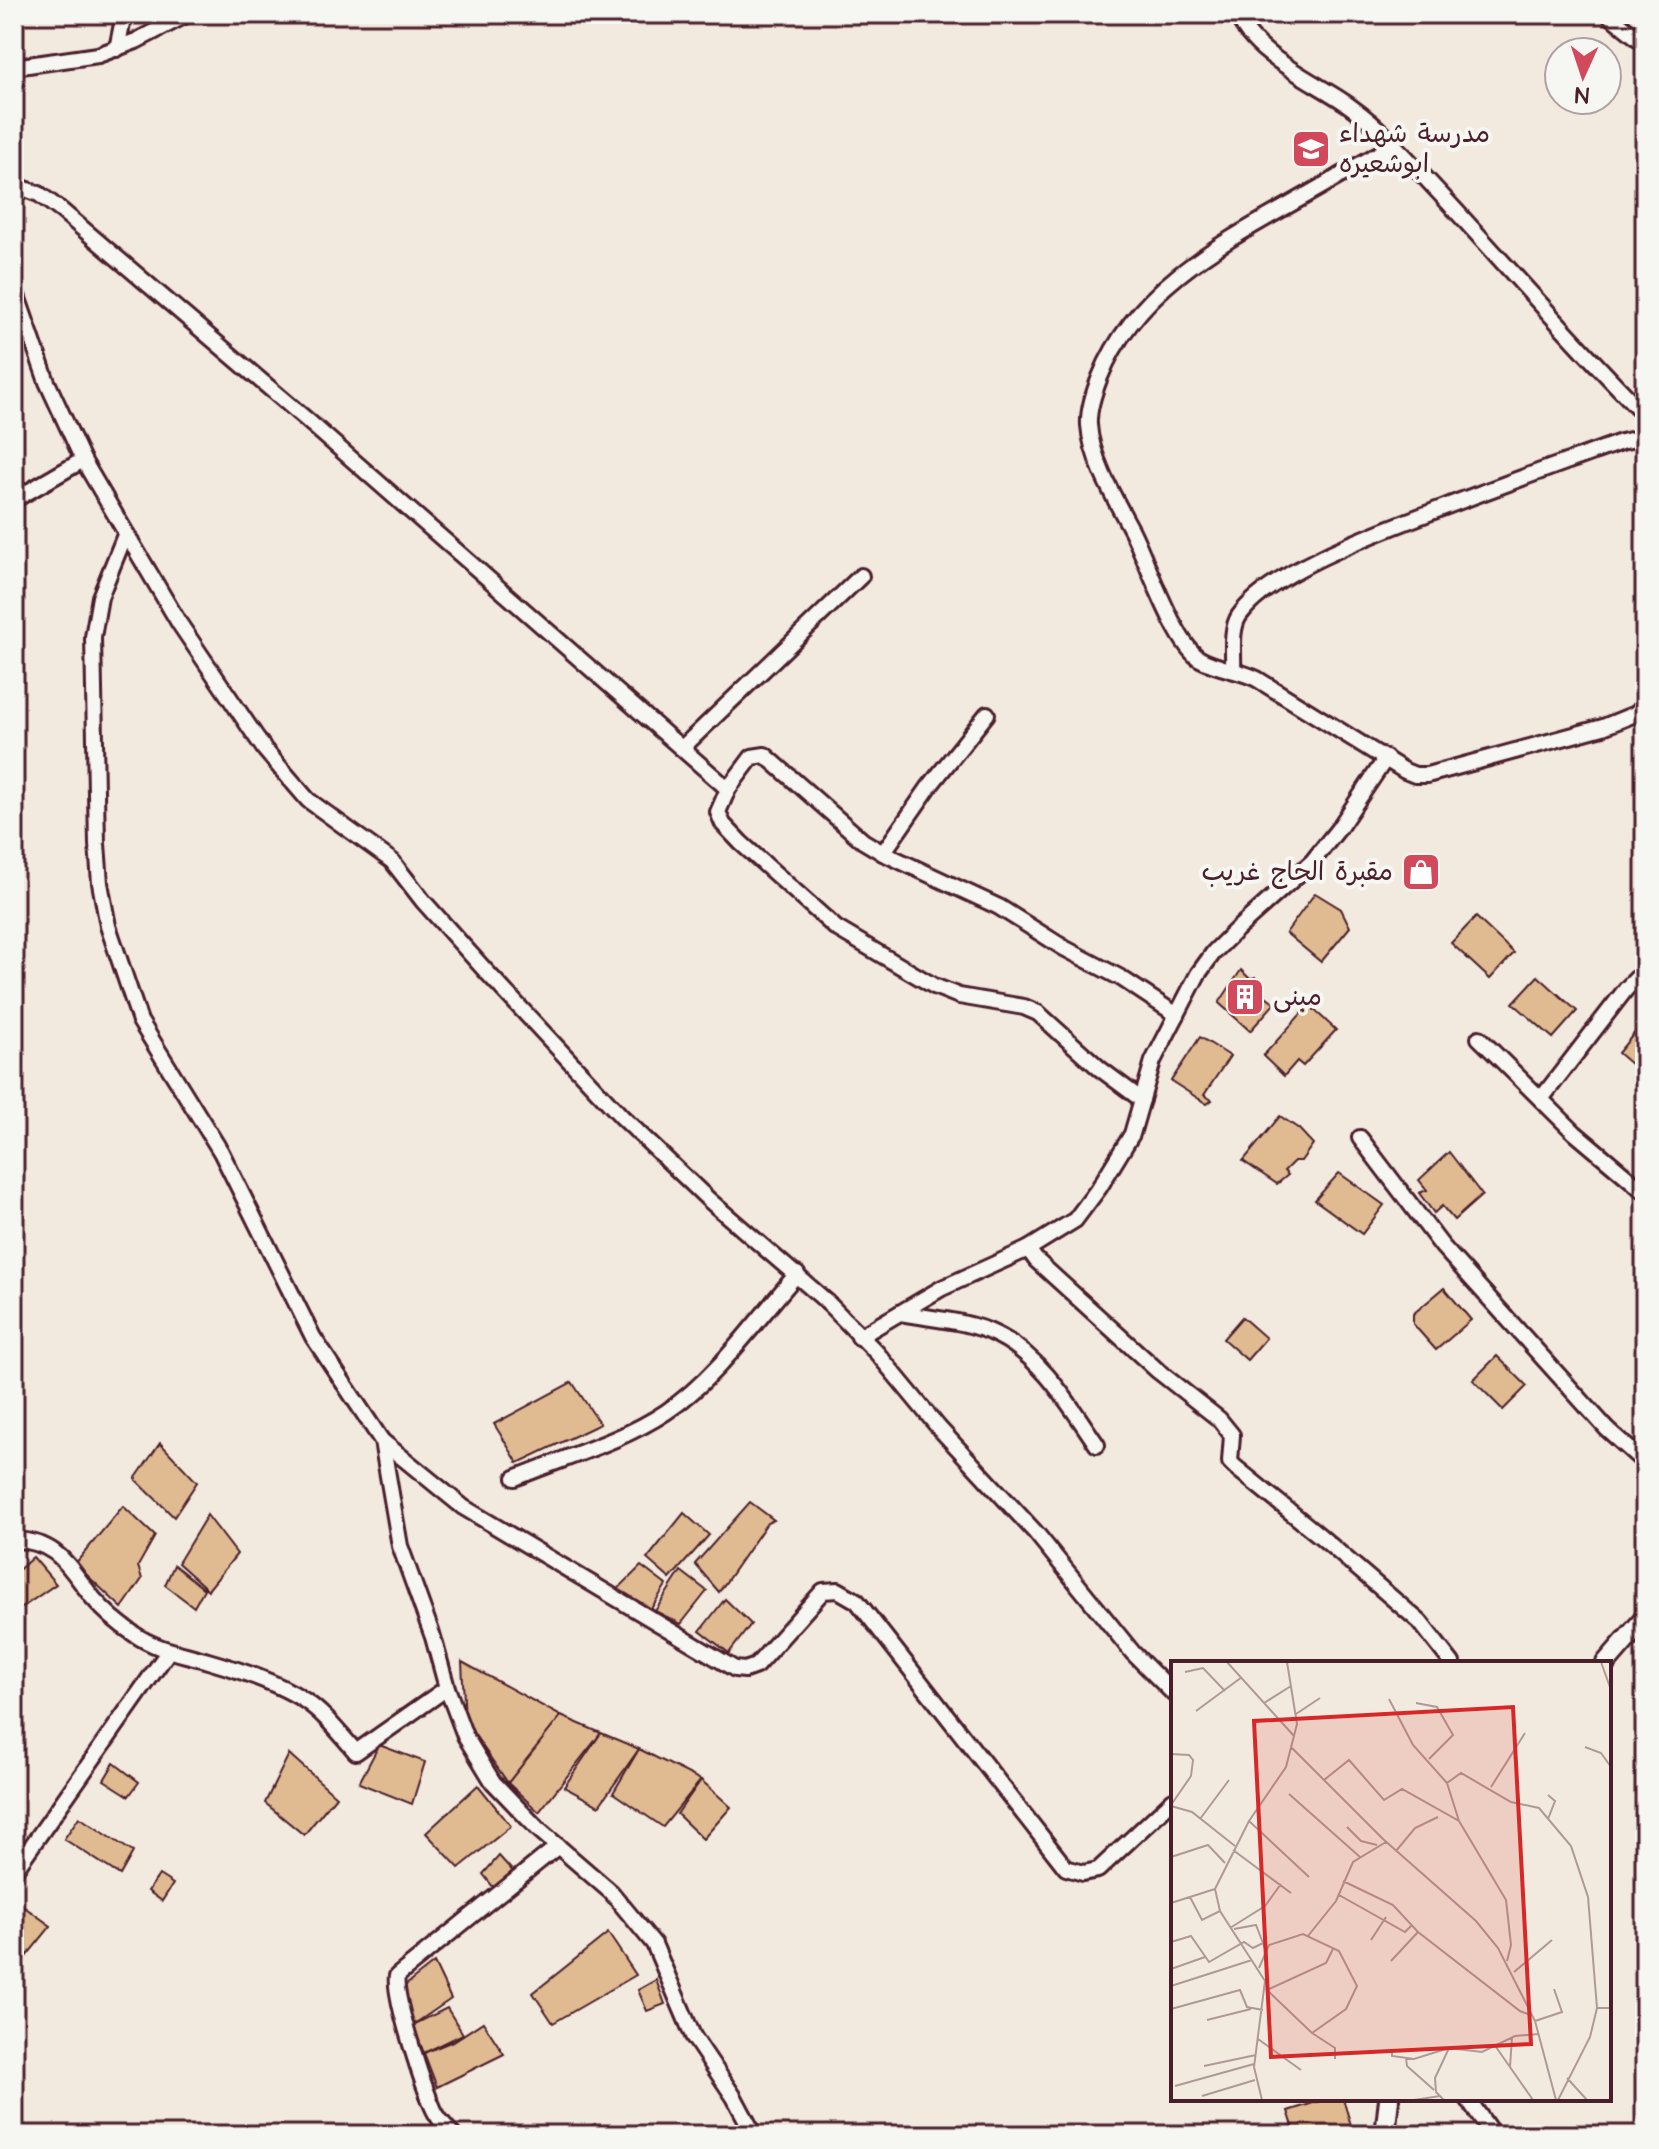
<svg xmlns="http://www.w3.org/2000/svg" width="1659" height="2149" viewBox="0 0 1659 2149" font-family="'Architects Daughter','Playpen Sans Arabic',sans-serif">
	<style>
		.building { fill: #e0bb91; stroke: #4a1f2b; stroke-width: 2 }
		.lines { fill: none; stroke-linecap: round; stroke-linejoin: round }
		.minor-casing { stroke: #4a1f2b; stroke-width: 20 }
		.tertiary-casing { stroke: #4a1f2b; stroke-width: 24 }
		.minor { stroke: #f6f6f2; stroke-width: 14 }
		.tertiary { stroke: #f6f6f2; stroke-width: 18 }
		.labels { text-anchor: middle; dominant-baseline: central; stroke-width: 8; stroke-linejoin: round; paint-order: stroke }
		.poi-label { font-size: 26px; fill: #4a1f2b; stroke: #f6f6f2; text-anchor: start }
		.inset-road { fill: none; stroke: #af9997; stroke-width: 2 }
		.view { fill: #d62828; fill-opacity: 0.15; stroke: #d62828; stroke-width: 4 }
		.inset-edge { fill: none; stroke: #4a1f2b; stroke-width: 4 }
	</style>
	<rect width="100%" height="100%" fill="#f2eadf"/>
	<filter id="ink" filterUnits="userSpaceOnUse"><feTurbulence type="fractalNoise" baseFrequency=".0125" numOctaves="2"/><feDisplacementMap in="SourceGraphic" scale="16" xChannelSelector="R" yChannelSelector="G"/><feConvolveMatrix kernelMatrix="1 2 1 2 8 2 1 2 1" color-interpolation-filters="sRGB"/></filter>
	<g filter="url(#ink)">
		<g class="building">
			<polygon points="1315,893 1341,909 1350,927 1321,962 1286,933"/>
			<polygon points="1476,917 1514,953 1490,979 1451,943"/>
			<polygon points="1241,970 1250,979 1255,977 1259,991 1275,1003 1250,1031 1219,1003"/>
			<polygon points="1538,976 1577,1011 1553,1038 1513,1003"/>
			<polygon points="1309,1005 1336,1030 1303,1066 1297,1061 1284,1076 1263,1056"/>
			<polygon points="1637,1030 1645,1037 1645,1076 1618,1053"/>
			<polygon points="1200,1037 1230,1056 1204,1095 1212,1100 1207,1104 1171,1081"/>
			<polygon points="1280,1116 1299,1129 1313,1144 1301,1161 1294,1161 1284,1171 1288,1175 1277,1184 1243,1161"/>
			<polygon points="1449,1152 1482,1195 1454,1220 1442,1206 1434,1213 1419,1193 1427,1190 1419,1180"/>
			<polygon points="1339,1173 1384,1205 1362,1234 1315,1200"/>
			<polygon points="1444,1288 1471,1320 1436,1350 1413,1324 1413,1314"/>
			<polygon points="1242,1317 1266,1338 1247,1360 1223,1339"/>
			<polygon points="1497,1356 1527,1386 1503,1410 1473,1380"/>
			<polygon points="572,1382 600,1424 518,1463 494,1424"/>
			<polygon points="160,1443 197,1482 174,1517 135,1479"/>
			<polygon points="750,1502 774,1520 767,1523 719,1592 695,1564"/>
			<polygon points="123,1506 155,1536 138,1566 142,1579 122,1608 75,1564"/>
			<polygon points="684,1513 709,1535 670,1579 647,1559"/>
			<polygon points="207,1515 237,1554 208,1590 178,1563"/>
			<polygon points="33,1557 56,1584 14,1613 14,1574"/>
			<polygon points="174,1565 204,1589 194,1607 165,1585"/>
			<polygon points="641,1566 666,1585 649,1612 615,1592"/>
			<polygon points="681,1571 707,1591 681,1624 655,1611"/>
			<polygon points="725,1599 751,1624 729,1653 700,1631"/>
			<polygon points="462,1662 561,1716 508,1783 465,1721"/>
			<polygon points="561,1716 601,1733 539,1812 508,1783"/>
			<polygon points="601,1733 639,1749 599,1806 564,1787"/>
			<polygon points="379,1745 425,1762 412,1804 359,1783"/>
			<polygon points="639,1749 701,1780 663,1827 613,1793"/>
			<polygon points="289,1754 336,1796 304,1835 265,1803"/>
			<polygon points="114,1763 139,1782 129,1796 104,1780"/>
			<polygon points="701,1780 731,1807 703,1839 677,1814"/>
			<polygon points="478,1785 511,1826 459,1868 426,1833"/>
			<polygon points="79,1817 133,1852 120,1875 64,1839"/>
			<polygon points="499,1856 519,1878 497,1892 483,1874"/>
			<polygon points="159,1875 173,1884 162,1901 148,1891"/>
			<polygon points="16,1901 51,1926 25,1958 14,1952 14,1905"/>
			<polygon points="608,1933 636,1975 553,2023 533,1993"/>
			<polygon points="434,1963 451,1999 413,2025 402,1988"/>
			<polygon points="656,1980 665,2004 647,2011 638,1990"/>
			<polygon points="447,2008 463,2034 424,2053 413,2025"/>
			<polygon points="483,2022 504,2054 437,2087 424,2053 455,2040"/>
			<polygon points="1326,2099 1343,2099 1354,2135 1296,2135 1288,2111"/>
			<polygon points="595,2124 600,2135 569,2135"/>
		</g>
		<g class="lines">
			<defs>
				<g id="minor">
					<path d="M1238,14c11,39 76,67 109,90 17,12 33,25 47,41"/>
					<polyline points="1608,14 1645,44"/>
					<polyline points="117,49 124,14"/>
					<polyline points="14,67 98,55 136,41 188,14"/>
					<polyline points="14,185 39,194 62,211 307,420 728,789 718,812 723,824 741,843 836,928 934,986 959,996 1024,1007 1038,1013 1099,1068 1142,1100"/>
					<polyline points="14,287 47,382 83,460 179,623 265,750 308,800 392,861 423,901 484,969 622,1117 709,1200 825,1300 877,1353 939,1428 1036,1533 1133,1653 1173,1693"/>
					<path d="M1645,415c-87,-87 -165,-182 -251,-270 -35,20 -70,40 -105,60 -75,42 -156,88 -189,172 -6,15 -12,32 -11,48 2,34 27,76 43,106 15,30 43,113 68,128 18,10 39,11 57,20l148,92 10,4h12l176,-48 32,-13 10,-10"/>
					<polyline points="14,500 83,460"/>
					<polyline points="125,535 100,597 93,637 97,844 100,883 108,926 140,1021 221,1152 313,1337 382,1441 463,1507 735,1669 745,1670 756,1666 823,1591 838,1590 857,1601 1066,1868 1083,1873 1098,1870 1173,1800"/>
					<path d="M1233,670c1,-16 -3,-40 6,-54 31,-46 151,-88 203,-108 59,-23 119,-44 179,-66l24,-5"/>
					<polyline points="682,748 861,576"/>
					<polyline points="728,789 752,757 765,755 863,841 883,853 999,907 1064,948 1121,978 1177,1015"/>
					<polyline points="883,853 929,787 987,714"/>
					<polyline points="1479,1038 1575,1133 1645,1192"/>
					<polyline points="1541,1099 1626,989 1645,970"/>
					<polyline points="1360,1138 1442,1246 1607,1429 1645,1463"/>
					<polyline points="1028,1249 1036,1260 1158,1371 1219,1419 1232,1435 1230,1462 1235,1467 1320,1536 1420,1622 1452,1663"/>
					<path d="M900,1313c31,6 68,7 97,22 45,22 73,71 100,110"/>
					<polyline points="859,1337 942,1288 1028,1249 1075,1220 1099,1188 1132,1134 1153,1061 1198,974 1214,952 1235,931 1312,862 1339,828 1386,758"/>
					<path d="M515,1478c48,-20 108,-37 151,-66 50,-33 91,-93 131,-138"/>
					<path d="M14,1540c45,1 54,27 79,58 12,14 26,26 41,36 23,16 48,19 74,27 31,9 69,21 96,39 20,13 36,34 52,52l91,-64 -14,-51 -33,-91 -18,-105"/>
					<polyline points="447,1688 465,1736 493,1782 538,1829 611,1892 654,1944 693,2036 734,2097 750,2127 751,2135"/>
					<polyline points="14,1871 168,1652"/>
					<polyline points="1468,2099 1493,2135"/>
					<path d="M453,2135c-7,-8 -15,-16 -19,-25 -10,-22 -41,-114 -37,-134l161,-130"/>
				</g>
				<g id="tertiary">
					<polyline points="1606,1663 1645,1618"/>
					<polyline points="1385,2135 1389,2099"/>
				</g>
			</defs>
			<use href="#minor" class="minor-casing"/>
			<use href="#tertiary" class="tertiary-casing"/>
			<use href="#minor" class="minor"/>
			<use href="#tertiary" class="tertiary"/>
		</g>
	</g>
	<defs>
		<symbol id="school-square" viewBox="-11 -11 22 22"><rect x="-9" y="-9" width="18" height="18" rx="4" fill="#d1495b" stroke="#f6f6f2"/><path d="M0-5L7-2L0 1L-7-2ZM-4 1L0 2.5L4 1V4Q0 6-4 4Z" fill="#fff"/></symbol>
		<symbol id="shop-square" viewBox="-11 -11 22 22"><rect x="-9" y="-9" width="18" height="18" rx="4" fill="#d1495b" stroke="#f6f6f2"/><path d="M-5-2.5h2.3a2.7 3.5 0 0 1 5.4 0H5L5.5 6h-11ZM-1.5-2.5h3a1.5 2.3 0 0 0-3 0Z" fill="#fff"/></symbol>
		<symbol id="building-square" viewBox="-11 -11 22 22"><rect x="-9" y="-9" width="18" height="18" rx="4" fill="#d1495b" stroke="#f6f6f2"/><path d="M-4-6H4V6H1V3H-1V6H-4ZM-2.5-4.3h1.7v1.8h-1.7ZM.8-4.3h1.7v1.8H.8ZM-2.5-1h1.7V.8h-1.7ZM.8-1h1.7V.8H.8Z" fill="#fff"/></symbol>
	</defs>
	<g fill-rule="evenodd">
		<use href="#school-square" x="1289" y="127" width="44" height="44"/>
		<use href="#shop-square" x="1399" y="850" width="44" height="44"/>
		<use href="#building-square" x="1223" y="975" width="44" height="44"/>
	</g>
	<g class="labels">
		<g class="poi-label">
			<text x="1339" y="134">مدرسة شهداء<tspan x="1339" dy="30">ابوشعيره</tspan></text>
			<text x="1393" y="872" text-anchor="end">مقبرة الحاج غريب</text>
			<text x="1273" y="997">مبنى</text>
		</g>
	</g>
	<g transform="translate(1171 1661)">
		<rect width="440" height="440" fill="#f2eadf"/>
		<path class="inset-road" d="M56,1l67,74M430,1l10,28M14,11l18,-4 22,23M218,38l24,46 34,38M93,42l27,-17M245,42l21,4 16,28 -24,24M25,50l46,-34M125,53l24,-16M414,86l16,6 10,14M121,87l91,91 93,82 22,27 37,73 21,79M0,93l18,1 4,5 -2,16 -20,29M153,119l25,-20 35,40 18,-11 57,32 47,79 5,45 -4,16M320,126l34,-54M118,133l71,63M0,145l21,6 43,34M29,158l29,-39M377,158l7,-18 -7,-6M78,160l60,56M288,160l-12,-38 14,-10 50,29 28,6 32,38 17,51 9,111M176,166l14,14 16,4M62,189l58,43M225,190l19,-23 23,-11M0,196l37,-12 17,18M172,220l50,24 25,27 102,79 13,5M168,234l66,37 6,-6M19,236l12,23 18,-9M0,242l44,-14M59,267l35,-22 16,-22M63,268l22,-4 7,18M137,275l28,-35 17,-39 33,-20M200,279l15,-23M0,281l20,-6 18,26 35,-20 9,6 10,-5 2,6M220,300l27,-29M88,307l10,-23 34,-11 36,17 18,35 -11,23 -34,24 -46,-44M0,308l34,-12M343,311l38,-32M0,325l81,-26M96,329l59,-27 7,-14M0,348l69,-19 7,17 16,3M36,359l44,-11M364,360l27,-9 -8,-23M141,372l23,15v11M87,378l43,31M325,386l37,53M221,389v6l22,3 35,-11M235,397l1,8 27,24M33,405l52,-11M339,406l2,-30M396,417l20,22M4,425l79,-22M31,435l53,-16M91,439l-8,-33 11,-86 -45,-70 -5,-22 34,-68 37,-54 11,-43 -10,-62M243,439l26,-4M273,439l-8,-8 -1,-14 14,-30 33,4 33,-16 24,-2M387,439l32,-63 7,-29h14"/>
		<path class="view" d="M342,46l18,337 -260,13 -17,-336z"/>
		<rect width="440" height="440" class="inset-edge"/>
	</g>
	<rect width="1659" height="2149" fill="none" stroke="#f6f6f2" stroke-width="48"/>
	<rect x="24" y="24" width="1611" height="2101" fill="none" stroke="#4a1f2b" stroke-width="3" filter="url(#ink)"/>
	<g transform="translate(1583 76) rotate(183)"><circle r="38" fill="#f6f6f2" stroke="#b1a0a2" stroke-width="2"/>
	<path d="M0-6L14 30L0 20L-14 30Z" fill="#d1495b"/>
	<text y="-12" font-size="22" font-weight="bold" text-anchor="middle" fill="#4a1f2b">N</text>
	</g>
</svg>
